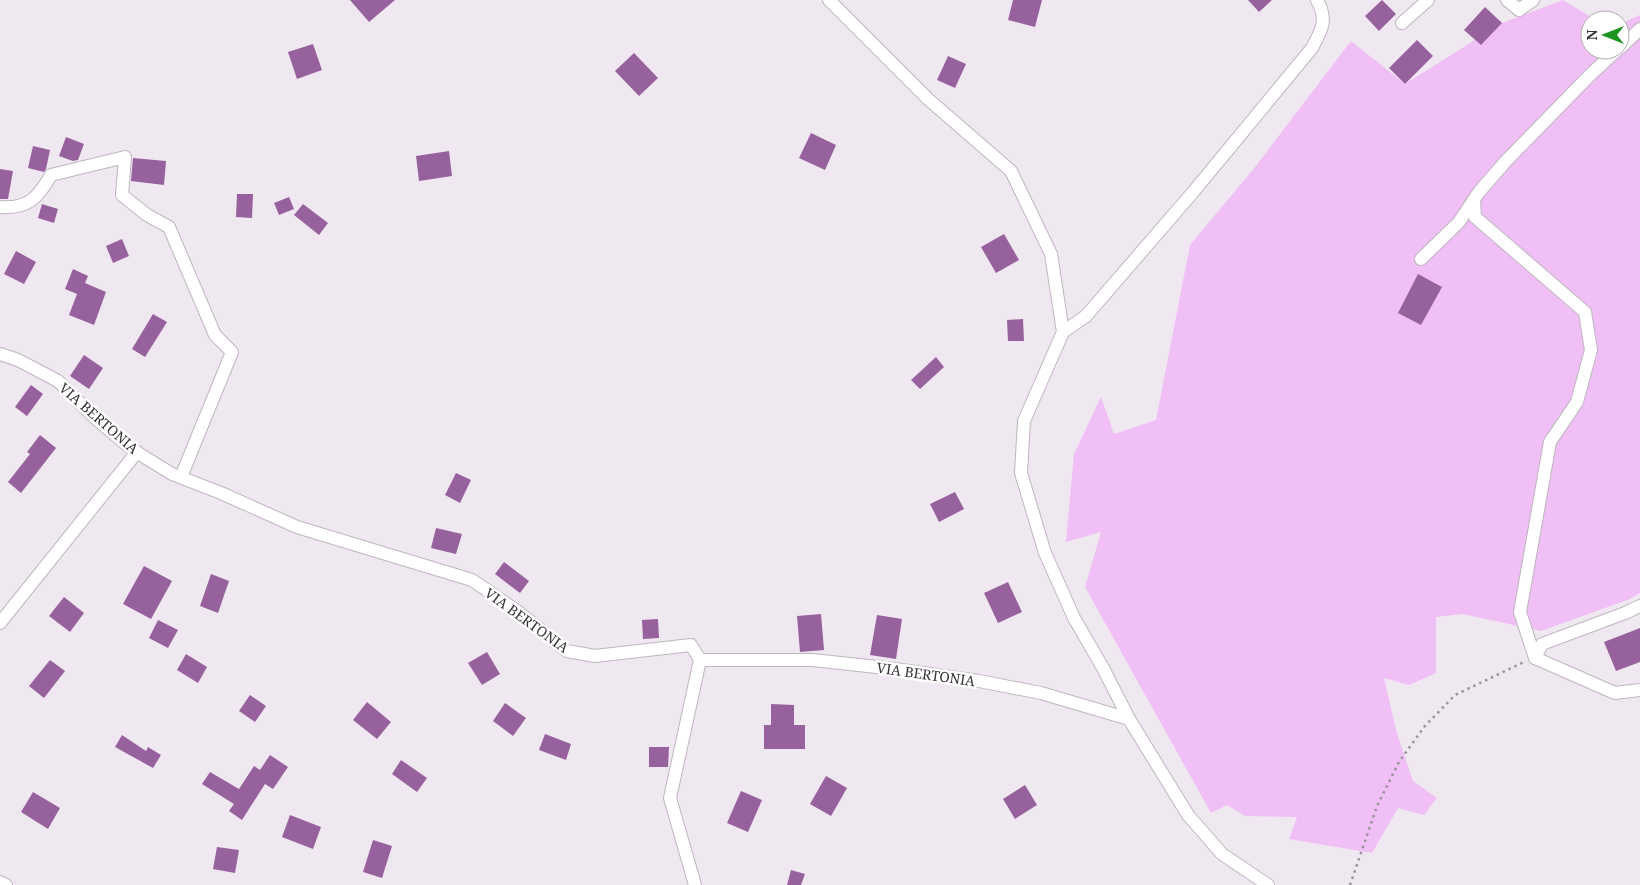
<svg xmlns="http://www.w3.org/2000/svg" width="1640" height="885" viewBox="0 0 1640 885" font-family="'Noto Serif',serif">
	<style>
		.green { fill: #f0bff5 }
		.building { fill: #97619d }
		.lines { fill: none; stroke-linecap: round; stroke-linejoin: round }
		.minor-casing { stroke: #beb6bf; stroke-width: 14 }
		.path { stroke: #9a949a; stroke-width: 2.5; stroke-dasharray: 2.5 4; stroke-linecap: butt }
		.minor { stroke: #fff; stroke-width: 12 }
		.labels { text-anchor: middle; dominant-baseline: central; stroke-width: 5; stroke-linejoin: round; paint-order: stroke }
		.street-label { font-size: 14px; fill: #383438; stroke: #fff }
	</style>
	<rect width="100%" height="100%" fill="#f0e8f1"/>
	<polygon class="green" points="1563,0 1596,20 1590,20 1590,50 1620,50 1620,24 1640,15 1640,593 1630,599 1541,631 1463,614 1436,617 1436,673 1409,685 1384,678 1396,730 1413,781 1437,798 1424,815 1398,808 1372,853 1289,839 1297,817 1245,816 1227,805 1211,813 1085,587 1101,532 1066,542 1074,454 1101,397 1114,434 1156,420 1190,245 1252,171 1351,41 1405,84 1502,23"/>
	<g class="building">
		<polygon points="350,0 395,0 369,22"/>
		<polygon points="1013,0 1042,0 1035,27 1008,20"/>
		<polygon points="1248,0 1272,0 1259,12"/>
		<polygon points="1382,0 1396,14 1379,31 1365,16"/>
		<polygon points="1485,7 1502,23 1481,45 1464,30"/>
		<polygon points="1417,40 1433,56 1405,84 1389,68"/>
		<polygon points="313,44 322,70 297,79 288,52"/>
		<polygon points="634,53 658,78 639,96 615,71"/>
		<polygon points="948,56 966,64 955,88 937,80"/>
		<polygon points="811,133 836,145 825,170 799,158"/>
		<polygon points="66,137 84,144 78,160 73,161 59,156"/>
		<polygon points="33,146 50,150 46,169 44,172 28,168"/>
		<polygon points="449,151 452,176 419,181 416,156"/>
		<polygon points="133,158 166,161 164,185 131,181"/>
		<polygon points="0,169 13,171 8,199 0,199"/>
		<polygon points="237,194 253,194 252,218 236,217"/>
		<polygon points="289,197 294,209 279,215 274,203"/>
		<polygon points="42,204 58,209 54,223 38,218"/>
		<polygon points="303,204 328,223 319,235 294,215"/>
		<polygon points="1004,234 1019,260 996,273 981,247"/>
		<polygon points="122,239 129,256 113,263 106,246"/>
		<polygon points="16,251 36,262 24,284 4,274"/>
		<polygon points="73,269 88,276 85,283 106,292 94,325 69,315 77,294 65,289"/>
		<polygon points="1418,274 1442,287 1421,325 1398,313"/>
		<polygon points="153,314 167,322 145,357 132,349"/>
		<polygon points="1023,319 1024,341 1008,341 1007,320"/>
		<polygon points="84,355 103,368 89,389 70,376"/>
		<polygon points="936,357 944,367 920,389 911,380"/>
		<polygon points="31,385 43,394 27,416 15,407"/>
		<polygon points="40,435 56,448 21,493 8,482 30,454 27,452"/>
		<polygon points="456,473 471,480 460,503 445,495"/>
		<polygon points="955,492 964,509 939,522 930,504"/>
		<polygon points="436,528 462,534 456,554 431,548"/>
		<polygon points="504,562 529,581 520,593 495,574"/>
		<polygon points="144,566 172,581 151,619 123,604"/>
		<polygon points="211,574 229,581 218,613 200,606"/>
		<polygon points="1008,582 1022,612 998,623 984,593"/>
		<polygon points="64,597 84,613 70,632 49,616"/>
		<polygon points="821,614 824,650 800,652 797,616"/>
		<polygon points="877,615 902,619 896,659 870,655"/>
		<polygon points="658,619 659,638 643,639 642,620"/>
		<polygon points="158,620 178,630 168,648 149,638"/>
		<polygon points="1640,628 1640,662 1616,671 1604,642"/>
		<polygon points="487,652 500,674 482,685 468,663"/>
		<polygon points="186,654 207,667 198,683 177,670"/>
		<polygon points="50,660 65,671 44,698 29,686"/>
		<polygon points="250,695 266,706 255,722 239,711"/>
		<polygon points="367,702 391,722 377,739 353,720"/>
		<polygon points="505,703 526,718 513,736 493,721"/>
		<polygon points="771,704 794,705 794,725 805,725 805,749 764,749 764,725 771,725"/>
		<polygon points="545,734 571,744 566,760 539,750"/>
		<polygon points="122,735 146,751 148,747 161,755 153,768 115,747"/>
		<polygon points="649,747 669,747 668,767 649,767"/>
		<polygon points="270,755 288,767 273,789 265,784 242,820 229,811 234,804 202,784 210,772 239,789 254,766 260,770"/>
		<polygon points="401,760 427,778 417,792 392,774"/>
		<polygon points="826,776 847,788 831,816 810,804"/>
		<polygon points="1025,785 1037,805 1015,819 1003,799"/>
		<polygon points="741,791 762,800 748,832 727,823"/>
		<polygon points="33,792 60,808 48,829 21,812"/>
		<polygon points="290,815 321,827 313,849 282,837"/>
		<polygon points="373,840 392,846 382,878 363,872"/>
		<polygon points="217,847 239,850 235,873 213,869"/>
		<polygon points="791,870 805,874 801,885 787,885"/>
	</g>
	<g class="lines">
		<defs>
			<g id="minor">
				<polyline points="829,0 928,99 1011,171 1051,254 1063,332"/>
				<polyline points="1507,0 1519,10 1533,0"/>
				<polyline points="1402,23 1428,0"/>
				<polyline points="1620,48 1640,29"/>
				<polyline points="1474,200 1475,217 1585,312 1591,350 1577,402 1550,442 1520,612 1535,658"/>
				<path d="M0,207c28,2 38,-9 51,-32l74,-18 -3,38 25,20 22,12 46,108 17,17 -51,125"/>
				<polyline points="1421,259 1459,222 1479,192 1506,161 1590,75 1617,50"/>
				<polyline points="0,354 18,360 58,381 95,418 133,450 172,474 221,493 297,527 472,580 517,611 567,651 595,656 691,645 700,660 813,660 895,669 979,681 1041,693 1129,719"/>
				<polyline points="1640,606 1625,613 1542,644 1535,658 1615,693 1640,690"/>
				<polyline points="0,623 137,452"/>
				<polyline points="0,882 6,885"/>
				<polyline points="695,885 670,798 700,660"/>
				<path d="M1268,885l-46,-31 -34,-39 -59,-96 -26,-51 -29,-50 -29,-65 -24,-80 3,-52 39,-89 23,-16 108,-125 118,-143c10,-18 16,-28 5,-48"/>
			</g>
		</defs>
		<use href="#minor" class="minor-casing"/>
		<polyline class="path" points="1350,885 1377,806 1399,762 1424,727 1455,695 1524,662"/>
		<use href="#minor" class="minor"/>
	</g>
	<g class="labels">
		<g class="street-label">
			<text transform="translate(99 418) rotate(41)">VIA BERTONIA</text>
			<text transform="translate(527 620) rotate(36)">VIA BERTONIA</text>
			<text transform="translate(926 674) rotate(8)">VIA BERTONIA</text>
		</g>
	</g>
	<g transform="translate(1605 35) rotate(270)"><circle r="24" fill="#ffffff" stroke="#afaeaf"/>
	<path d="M0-4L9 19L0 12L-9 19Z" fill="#1e9423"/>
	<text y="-8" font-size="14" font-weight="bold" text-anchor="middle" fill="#383438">N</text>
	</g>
</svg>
